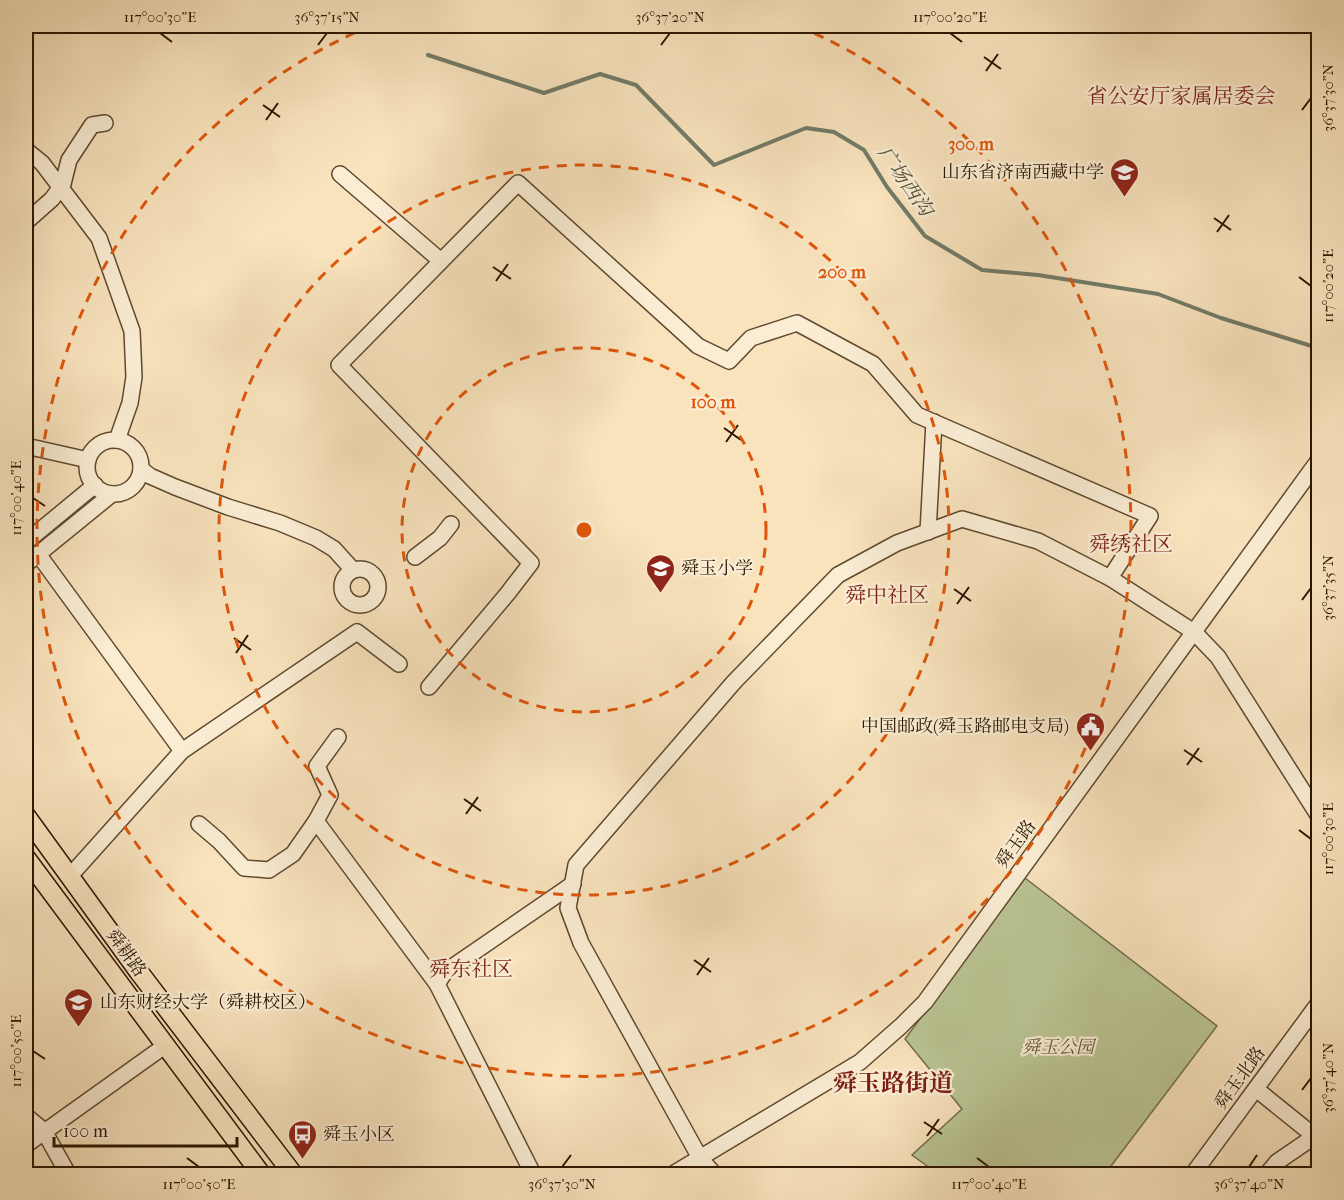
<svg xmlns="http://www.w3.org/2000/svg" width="1344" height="1200" viewBox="0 0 1344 1200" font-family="'IM FELL French Canon','Noto Serif SC',serif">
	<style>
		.green { fill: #bac493; stroke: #736d4a; stroke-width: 1.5 }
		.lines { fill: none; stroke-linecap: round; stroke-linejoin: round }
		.stream { stroke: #717b67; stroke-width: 4 }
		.minor-casing { stroke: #5f492f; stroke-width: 18 }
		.major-casing { stroke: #2c1600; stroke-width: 21 }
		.minor { stroke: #faedd4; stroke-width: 15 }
		.major { stroke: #f8e3bd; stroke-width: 18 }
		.ticks { fill: none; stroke: #2c1600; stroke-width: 2 }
		.ring { fill: none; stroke: #df560b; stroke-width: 3; stroke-dasharray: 10 8 }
		.labels { text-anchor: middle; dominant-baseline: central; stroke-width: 4.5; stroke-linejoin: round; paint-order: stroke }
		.poi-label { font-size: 18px; fill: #2c1600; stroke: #faedd4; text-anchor: start }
		.street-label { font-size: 18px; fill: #2c1600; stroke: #faedd4 }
		.park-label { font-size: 18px; font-style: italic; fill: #5e5333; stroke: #faedd4 }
		.water-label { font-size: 20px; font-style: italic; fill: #54513c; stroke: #faedd4 }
		.quarter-label { font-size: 21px; fill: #7a1f14; stroke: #faedd4 }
		.district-label { font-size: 24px; font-weight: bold; fill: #7a1f14; stroke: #faedd4 }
		.centre { fill: #df560b; stroke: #faedd4; stroke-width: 3 }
		.ring-label { font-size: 18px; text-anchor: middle; font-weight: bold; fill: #df560b; stroke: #faedd4; stroke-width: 4.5; stroke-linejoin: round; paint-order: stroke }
		.neatline { fill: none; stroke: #2c1600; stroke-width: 2 }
		.ticks-label { font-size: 15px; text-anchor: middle; fill: #2c1600 }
	</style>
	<rect width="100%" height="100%" fill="#f8e3bd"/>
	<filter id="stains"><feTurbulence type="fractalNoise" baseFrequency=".00333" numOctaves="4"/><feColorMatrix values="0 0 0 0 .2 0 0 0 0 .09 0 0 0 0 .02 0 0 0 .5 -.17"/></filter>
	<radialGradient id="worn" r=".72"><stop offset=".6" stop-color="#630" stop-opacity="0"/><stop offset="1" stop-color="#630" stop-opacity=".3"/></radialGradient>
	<polygon class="green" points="1025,878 1217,1026 1105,1174 938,1174 912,1155 962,1109 905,1039"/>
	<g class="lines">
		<polyline class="stream" points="428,55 544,93 600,74 636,85 714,165 806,128 834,132 864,150 887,187 925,236 982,270 1038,275 1158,294 1221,318 1318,348"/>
		<defs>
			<g id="minor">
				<polyline points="26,150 42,163 99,238 132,331 134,377 130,403 117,440"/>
				<polyline points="340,174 441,261"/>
				<polyline points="26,222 52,199 63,184 69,160 92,125 105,123"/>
				<circle cx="114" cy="467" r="27"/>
				<polyline points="26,446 88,460"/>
				<polyline points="141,469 150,476 175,487 228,507 280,523 316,538 334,549 353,570"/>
				<polyline points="928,532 934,422"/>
				<polyline points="26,542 95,485"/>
				<polyline points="38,554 182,751"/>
				<polyline points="415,557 440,538 451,524"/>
				<polyline points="26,564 112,494"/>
				<circle cx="360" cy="587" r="18"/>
				<polyline points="429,687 508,593 531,563 339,365 518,183 698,346 729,361 751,338 797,323 873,364 917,415 1150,516 1110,578 1194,632 1218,657 1318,815"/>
				<polyline points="316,821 330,795 317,766 338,737"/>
				<polyline points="199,824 219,841 244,868 269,870 293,854 316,821 437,984"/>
				<polyline points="70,876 182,751 357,632 399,664"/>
				<polyline points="1256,1089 1318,1139"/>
				<polyline points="26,1116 44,1131 68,1174"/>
				<polyline points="26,1145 166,1045"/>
				<polyline points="533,1174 437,984 445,972 573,884"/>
				<polyline points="673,1174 860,1062 901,1026 925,1002 1318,461"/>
				<polyline points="714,1174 700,1158 581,943 568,908 576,865 734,682 838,575 897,543 962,519 1038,541 1110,578"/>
				<polyline points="1193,1174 1318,1004"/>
				<polyline points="1267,1174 1277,1162 1315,1136"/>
			</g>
			<g id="major">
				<polyline points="26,816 139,972 293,1174"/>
				<polyline points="26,858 261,1174"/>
			</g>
		</defs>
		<use href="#minor" class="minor-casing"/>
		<use href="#major" class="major-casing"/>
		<use href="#minor" class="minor"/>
		<use href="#major" class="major"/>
	</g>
	<path class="ticks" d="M160,33l12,9M950,33l12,9M318,45l9,-12M661,45l9,-12M984,57l17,12M986,71l12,-17M263,105l17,12M1302,110l9,-12M266,120l12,-17M1214,218l17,12M1217,232l12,-17M493,267l18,12M1299,277l12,9M496,281l12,-17M724,428l17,12M726,442l12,-17M33,498l12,8M954,589l17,12M1302,600l9,-12M957,604l12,-17M234,638l17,12M236,653l12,-18M1184,750l18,12M1187,765l12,-17M464,799l17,12M466,814l12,-17M1299,830l12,9M694,960l17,12M697,975l12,-17M33,1051l12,8M1302,1090l9,-12M924,1122l18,12M927,1136l12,-17M187,1158l12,9M977,1158l12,9M562,1167l9,-12M1249,1167l8,-12"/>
	<g class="ring">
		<circle cx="584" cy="530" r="182"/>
		<circle cx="584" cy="530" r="365"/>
		<path d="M798 26A547 547 0 1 1 370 26"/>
	</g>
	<defs>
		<symbol id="school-pin" viewBox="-11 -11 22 30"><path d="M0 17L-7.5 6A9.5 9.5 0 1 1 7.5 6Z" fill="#8f2418" stroke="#faedd4"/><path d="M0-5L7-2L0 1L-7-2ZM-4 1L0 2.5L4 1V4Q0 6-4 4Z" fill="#fff"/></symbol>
		<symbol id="civic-pin" viewBox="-11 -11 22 30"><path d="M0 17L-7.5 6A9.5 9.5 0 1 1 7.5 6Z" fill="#8f2418" stroke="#faedd4"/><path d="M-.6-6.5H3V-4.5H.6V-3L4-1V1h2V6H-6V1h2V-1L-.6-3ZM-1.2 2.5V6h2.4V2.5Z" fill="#fff"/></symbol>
		<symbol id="university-pin" viewBox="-11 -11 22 30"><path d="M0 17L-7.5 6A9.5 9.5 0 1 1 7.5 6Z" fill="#8f2418" stroke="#faedd4"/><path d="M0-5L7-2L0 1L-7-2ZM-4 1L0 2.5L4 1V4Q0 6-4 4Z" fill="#fff"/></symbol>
		<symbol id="bus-pin" viewBox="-11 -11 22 30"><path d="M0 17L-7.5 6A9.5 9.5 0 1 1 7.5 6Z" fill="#8f2418" stroke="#faedd4"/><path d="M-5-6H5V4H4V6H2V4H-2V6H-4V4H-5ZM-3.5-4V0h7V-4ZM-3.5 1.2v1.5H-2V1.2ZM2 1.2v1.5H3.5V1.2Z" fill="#fff"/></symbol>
	</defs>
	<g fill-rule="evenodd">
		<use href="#school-pin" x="1108" y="156" width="33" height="45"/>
		<use href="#school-pin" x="644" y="552" width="33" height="45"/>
		<use href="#civic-pin" x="1074" y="710" width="33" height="45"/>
		<use href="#university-pin" x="62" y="986" width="33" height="45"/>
		<use href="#bus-pin" x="286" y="1118" width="33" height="45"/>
	</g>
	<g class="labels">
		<g class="poi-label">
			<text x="1104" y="172" text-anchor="end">山东省济南西藏中学</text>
			<text x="681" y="568">舜玉小学</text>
			<text x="1069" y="726" text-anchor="end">中国邮政(舜玉路邮电支局)</text>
			<text x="100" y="1002">山东财经大学（舜耕校区）</text>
			<text x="323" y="1134">舜玉小区</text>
		</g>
		<g class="street-label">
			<text transform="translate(1016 844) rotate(-54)">舜玉路</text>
			<text transform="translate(126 953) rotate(54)">舜耕路</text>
			<text transform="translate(1240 1078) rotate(-54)">舜玉北路</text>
		</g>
		<g class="park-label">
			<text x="1058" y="1047">舜玉公园</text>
		</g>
		<g class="water-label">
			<text transform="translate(905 181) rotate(55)">广场西沟</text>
		</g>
		<g class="quarter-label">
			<text x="1181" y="96">省公安厅家属居委会</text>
			<text x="1131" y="544">舜绣社区</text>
			<text x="887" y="595">舜中社区</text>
			<text x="471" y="969">舜东社区</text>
		</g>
		<g class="district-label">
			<text x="893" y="1083">舜玉路街道</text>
		</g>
	</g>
	<circle cx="584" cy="530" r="9" class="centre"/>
	<g class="ring-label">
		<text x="971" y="150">300 m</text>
		<text x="842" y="278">200 m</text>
		<text x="713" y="408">100 m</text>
	</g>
	<rect width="1344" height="1200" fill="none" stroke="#f8e3bd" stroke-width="66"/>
	<path d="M54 1137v9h183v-9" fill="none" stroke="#2c1600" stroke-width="3"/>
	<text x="63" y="1137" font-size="18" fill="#2c1600" stroke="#faedd4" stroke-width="4.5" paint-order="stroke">100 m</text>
	<rect x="33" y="33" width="1278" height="1134" class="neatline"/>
	<g class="ticks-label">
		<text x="160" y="22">117°00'30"E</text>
		<text x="327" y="22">36°37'15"N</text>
		<text x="670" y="22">36°37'20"N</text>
		<text x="950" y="22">117°00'20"E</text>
		<text transform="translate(1328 98) rotate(-90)" y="5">36°37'30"N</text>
		<text transform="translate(1328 286) rotate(-90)" y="5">117°00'20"E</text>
		<text transform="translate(16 498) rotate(-90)" y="5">117°00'40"E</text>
		<text transform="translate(1328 588) rotate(-90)" y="5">36°37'35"N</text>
		<text transform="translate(1328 839) rotate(-90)" y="5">117°00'30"E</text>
		<text transform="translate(16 1051) rotate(-90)" y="5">117°00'50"E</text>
		<text transform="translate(1328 1078) rotate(-90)" y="5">36°37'40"N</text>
		<text x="199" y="1189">117°00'50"E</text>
		<text x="562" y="1189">36°37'30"N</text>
		<text x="989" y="1189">117°00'40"E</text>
		<text x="1249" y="1189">36°37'40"N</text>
	</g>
	<rect width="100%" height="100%" filter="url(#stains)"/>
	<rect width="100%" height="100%" fill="url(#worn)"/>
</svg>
